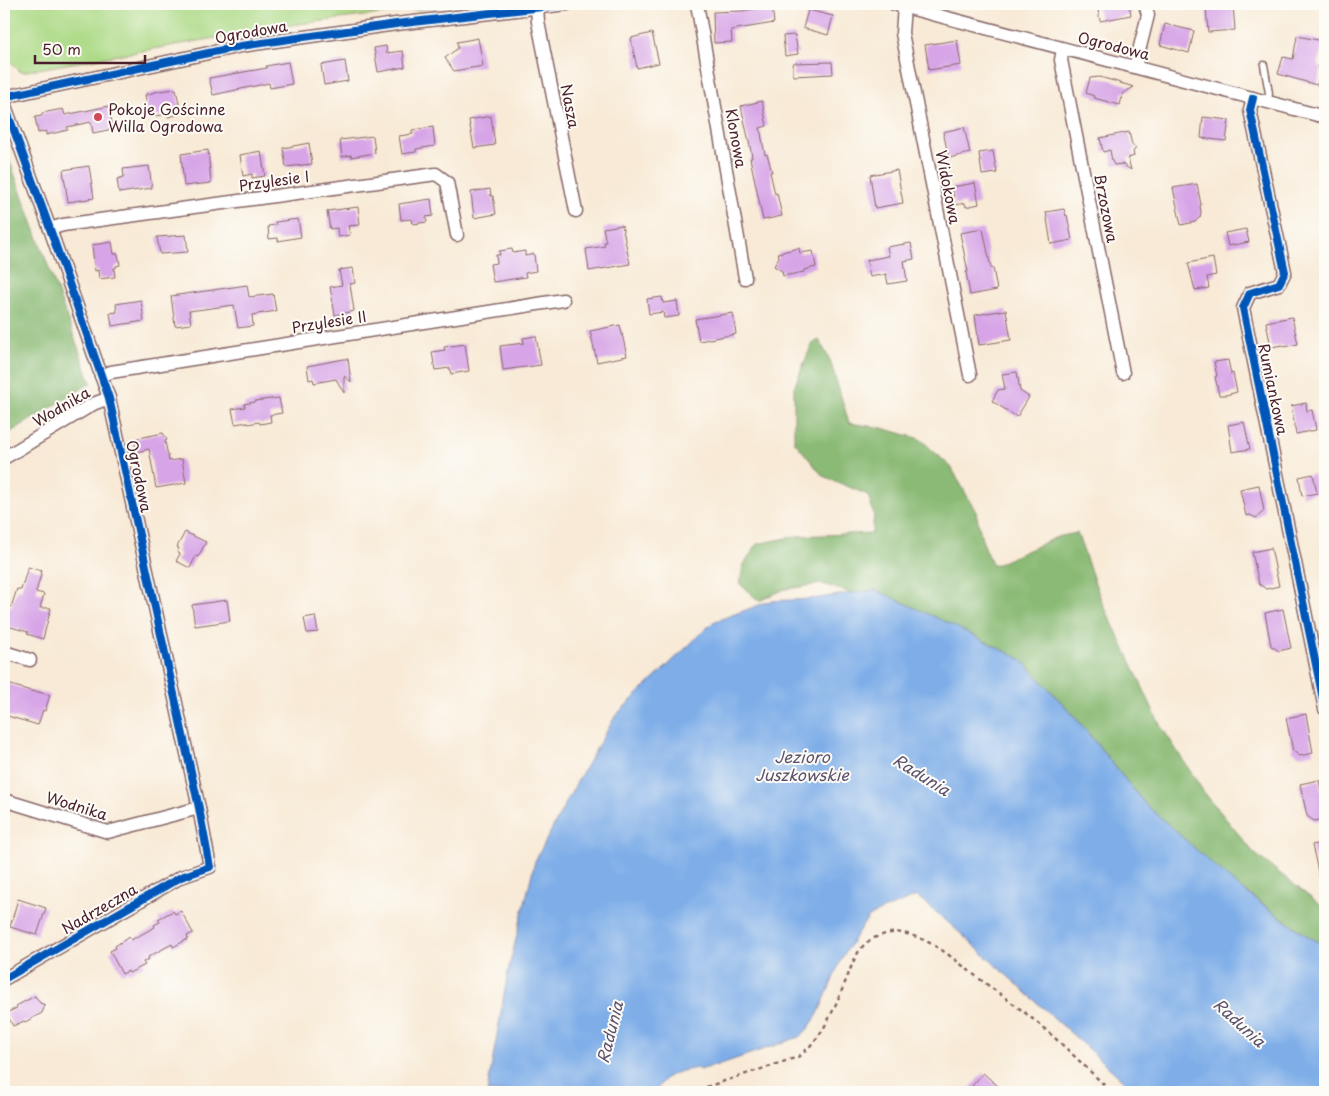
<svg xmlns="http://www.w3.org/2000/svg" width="1329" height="1096" viewBox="0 0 1329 1096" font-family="'Playpen Sans',sans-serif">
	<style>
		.green { fill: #adda87; stroke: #7c7c59 }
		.forest { fill: #8aba74; stroke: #6a6c50 }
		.water { fill: #7eade8; stroke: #64668a }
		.building { fill: #d7a5e7 }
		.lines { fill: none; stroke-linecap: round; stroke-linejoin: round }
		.lane-casing { stroke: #876667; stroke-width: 9 }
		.street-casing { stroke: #876667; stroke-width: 15 }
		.path { stroke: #876667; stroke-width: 2.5; stroke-dasharray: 4 4; stroke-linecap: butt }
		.lane { stroke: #fff; stroke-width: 6 }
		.street { stroke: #fff; stroke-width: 12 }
		.cycleway-casing { stroke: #fdfcf7; stroke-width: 11 }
		.cycleway { stroke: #0057b8; stroke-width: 8 }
		.poi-dot { fill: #d1495b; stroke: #fdfcf7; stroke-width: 2 }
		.labels { text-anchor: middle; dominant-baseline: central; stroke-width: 4; stroke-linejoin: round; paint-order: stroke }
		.street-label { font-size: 15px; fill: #4a1f2b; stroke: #fdfcf7 }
		.poi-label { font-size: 15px; fill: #4a1f2b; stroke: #fdfcf7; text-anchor: start }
		.water-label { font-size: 16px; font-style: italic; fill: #5c516d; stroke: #fdfcf7 }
	</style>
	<rect width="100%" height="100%" fill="#fdfcf7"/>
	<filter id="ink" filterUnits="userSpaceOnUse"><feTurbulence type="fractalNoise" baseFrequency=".02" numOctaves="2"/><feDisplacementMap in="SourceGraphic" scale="10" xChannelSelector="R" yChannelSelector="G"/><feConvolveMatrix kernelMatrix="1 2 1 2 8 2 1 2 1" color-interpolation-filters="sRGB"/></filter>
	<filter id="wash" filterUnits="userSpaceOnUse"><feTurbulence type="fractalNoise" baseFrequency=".0096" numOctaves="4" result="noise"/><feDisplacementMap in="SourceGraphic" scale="20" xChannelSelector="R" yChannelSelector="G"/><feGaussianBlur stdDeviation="1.12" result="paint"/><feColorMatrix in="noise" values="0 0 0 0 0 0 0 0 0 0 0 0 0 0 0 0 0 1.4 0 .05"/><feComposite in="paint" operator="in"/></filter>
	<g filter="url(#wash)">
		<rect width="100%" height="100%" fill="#f8ead6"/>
		<polygon class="green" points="4,4 461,4 290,25 21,72 4,55"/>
		<g class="forest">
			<polygon points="4,146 91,383 4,436"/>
			<polygon points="819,340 830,360 849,423 882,428 920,439 951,467 976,512 982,540 993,566 1057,537 1077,533 1101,600 1131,662 1159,723 1203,791 1254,853 1325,909 1325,946 1311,938 1237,886 1144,803 1076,718 1021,659 876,590 851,593 822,584 785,589 759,601 740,584 743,566 757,544 797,536 872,533 874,515 868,495 823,476 794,441 794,387 812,344"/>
		</g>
		<path class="water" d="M876,590l76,35 69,34 55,59 68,85 93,83 53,38 21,14 14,8v146h-189l-187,-169 -32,-27 -39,16 -9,5 -7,9 -20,32 -24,56 -10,15 -9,8 -78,27 -22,6 -2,-2c-18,4 -33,4 -41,24h-169l21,-120 27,-111 43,-81 38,-65 97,-93 57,-21 40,-2z"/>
		<g id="blocks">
			<g class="building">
				<polygon points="1097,4 1129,4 1131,15 1100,21"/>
				<polygon points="1233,4 1235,30 1208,32 1206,7"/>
				<polygon points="772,6 774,23 731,30 732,42 714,43 713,12 742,11"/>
				<polygon points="808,10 833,16 828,35 803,28"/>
				<polygon points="1165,24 1194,31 1189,53 1160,45"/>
				<polygon points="652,33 659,63 637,68 631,38"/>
				<polygon points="795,35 798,54 785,56 783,36"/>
				<polygon points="1297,36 1323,41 1318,67 1322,68 1317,85 1278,74 1283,57 1293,59"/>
				<polygon points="478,38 483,66 454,71 445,58 458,48 457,42"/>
				<polygon points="957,40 961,65 929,70 925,45"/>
				<polygon points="386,46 387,53 403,51 405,67 378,72 374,48"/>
				<polygon points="345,61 348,81 324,85 321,65"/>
				<polygon points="288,62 292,84 270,88 269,83 213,95 209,78 267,68 266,66"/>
				<polygon points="832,62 833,74 793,76 793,63"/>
				<polygon points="1100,77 1134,87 1123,93 1120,105 1094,98 1094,96 1086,93 1090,78"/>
				<polygon points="176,89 181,114 168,117 168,114 149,117 145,95 159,91"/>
				<polygon points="762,101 767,126 760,128 765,155 767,154 772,172 770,172 775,194 777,193 782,216 763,220 750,158 752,158 751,151 741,106"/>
				<polygon points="109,106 113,129 93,133 91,122 67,127 68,130 46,135 46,131 38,133 35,117 42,116 42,113 63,109 65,115"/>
				<polygon points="491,116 495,145 474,148 469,120"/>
				<polygon points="1203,117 1229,120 1226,141 1201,138"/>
				<polygon points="433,127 435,146 416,149 416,152 402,154 399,136 413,134 412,130"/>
				<polygon points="964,127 970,153 949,158 943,132"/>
				<polygon points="1129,132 1132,145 1136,148 1133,152 1134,156 1128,158 1131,170 1122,164 1114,165 1112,161 1110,150 1103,152 1100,138"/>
				<polygon points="373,136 375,153 351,157 351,155 342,157 340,140"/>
				<polygon points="309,143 312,164 286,167 283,148"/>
				<polygon points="208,150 211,183 184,186 181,154"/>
				<polygon points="261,151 265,176 252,178 252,174 243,176 240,155"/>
				<polygon points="993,151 997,173 982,175 979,153"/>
				<polygon points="89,166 94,198 68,202 63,170"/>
				<polygon points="149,166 152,188 119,193 117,179 124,177 123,169"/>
				<polygon points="897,170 903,203 875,208 870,175"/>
				<polygon points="975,183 979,204 966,207 965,203 955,205 952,187"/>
				<polygon points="1197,184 1201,205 1200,206 1201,212 1200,217 1195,222 1181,225 1173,188"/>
				<polygon points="490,189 491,196 493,196 496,214 474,218 471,192"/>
				<polygon points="431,199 433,216 426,217 427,222 413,224 412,219 401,220 399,204"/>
				<polygon points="358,207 360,225 348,226 350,235 338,237 337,228 330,229 327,211"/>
				<polygon points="1064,209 1066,216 1067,215 1072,240 1051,244 1046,212"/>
				<polygon points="298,219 301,237 278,241 278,238 269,239 268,226 276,225 275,222"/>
				<polygon points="622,225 630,264 589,271 586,249 605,246 604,242 606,242 603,228"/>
				<polygon points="983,229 991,268 993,268 997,290 970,295 966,272 968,272 960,233"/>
				<polygon points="1246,229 1249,242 1228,246 1225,233"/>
				<polygon points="186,235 188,252 160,254 157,237"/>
				<polygon points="112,242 114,254 118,254 120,265 116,266 116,268 114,268 115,277 99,279 98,270 95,271 92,245"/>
				<polygon points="911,243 914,259 904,261 907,281 888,284 886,274 870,277 867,260 889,256 887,247"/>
				<polygon points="799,248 800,253 813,251 816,267 804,270 804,272 799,273 783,276 782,271 774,266 779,257 778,253"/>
				<polygon points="512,249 513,253 525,251 525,256 534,254 536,271 525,273 526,277 493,282 490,264 497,263 496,255 500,255 499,251"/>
				<polygon points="1213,258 1216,275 1207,277 1209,288 1195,290 1188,263"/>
				<polygon points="353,268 355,283 350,284 354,311 335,315 330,287 342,285 339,270"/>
				<polygon points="247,285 249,297 273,294 276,311 252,315 253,326 238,328 234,305 189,311 191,324 175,326 171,296"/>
				<polygon points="662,297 663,303 677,301 679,316 664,318 663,312 649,314 647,299"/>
				<polygon points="141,300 144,321 112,326 110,313 117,312 116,304"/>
				<polygon points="1006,310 1011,340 979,345 975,315"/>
				<polygon points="733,313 736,334 699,341 695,319"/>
				<polygon points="1292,317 1298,344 1284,347 1283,345 1271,347 1266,322"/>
				<polygon points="620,325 627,356 597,362 590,331"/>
				<polygon points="536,336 541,365 503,370 500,346 524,343 523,338"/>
				<polygon points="465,344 469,371 451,374 450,368 435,370 432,352 445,350 444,347"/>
				<polygon points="344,359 348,359 351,382 344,376 344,393 336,379 314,383 313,379 309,380 307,366"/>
				<polygon points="1228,360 1231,374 1233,373 1237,392 1226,395 1219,395 1215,377 1217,376 1214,362"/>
				<polygon points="1017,372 1020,391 1029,397 1017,417 992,401 998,390 1005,389 1002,374"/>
				<polygon points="279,398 282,413 270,415 271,422 260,424 259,422 248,424 247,422 235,424 232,409 245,407 244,404 255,402 255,401"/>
				<polygon points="1306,403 1307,411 1312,410 1316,430 1296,434 1291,406"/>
				<polygon points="1244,422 1250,449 1232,452 1228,425"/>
				<polygon points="163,433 167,440 165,441 169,461 182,459 186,483 156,488 149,449 137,452 134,439"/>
				<polygon points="1313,474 1317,493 1302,496 1299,477"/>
				<polygon points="1259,485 1264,511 1256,518 1250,515 1246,516 1240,489"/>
				<polygon points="185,532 206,542 198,557 196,556 190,568 176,561 180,554 177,552 179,548 177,547"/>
				<polygon points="1271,548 1279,586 1266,589 1259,584 1252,552"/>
				<polygon points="28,567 42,571 36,592 44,594 40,608 51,608 43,639 27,634 28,632 4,625 4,619 8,606 11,607 17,589 21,590"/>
				<polygon points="227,600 230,621 195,626 192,605"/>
				<polygon points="1283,609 1291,648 1279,651 1271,646 1265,613"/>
				<polygon points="315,616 318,632 307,633 304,618"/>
				<polygon points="8,684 34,692 34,691 50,695 45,711 43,710 38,725 4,715 4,699"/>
				<polygon points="1306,714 1313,753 1300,756 1293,751 1286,718"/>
				<polygon points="1319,780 1322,796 1324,795 1325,802 1325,819 1314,821 1307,816 1300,784"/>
				<polygon points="1325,842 1325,880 1320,880 1312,845"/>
				<polygon points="18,899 46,908 37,935 10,927"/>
				<polygon points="173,911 175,914 181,911 193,933 187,936 188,939 173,947 172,944 148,957 149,959 143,962 145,965 129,973 128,971 122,974 110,951 116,948 115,946 129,937 131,940 155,927 154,925 160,922 158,919"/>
				<polygon points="35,996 40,1003 45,1005 42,1013 25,1022 24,1021 13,1026 6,1013 17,1008 16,1006"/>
				<polygon points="983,1073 1005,1092 967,1092"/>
			</g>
		</g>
	</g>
	<g filter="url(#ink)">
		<use href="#blocks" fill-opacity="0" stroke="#876667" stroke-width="1"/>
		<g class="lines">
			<defs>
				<polyline id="lane" points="1264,65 1269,93 1268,102"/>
				<g id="street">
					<polyline points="697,4 745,278"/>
					<polyline points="894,4 1325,117"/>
					<polyline points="904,6 902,33 970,375"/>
					<polyline points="537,7 538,22 576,211"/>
					<polyline points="1063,49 1061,60 1123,373"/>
					<polyline points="1135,67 1148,15 1145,4"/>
					<polyline points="1253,98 1250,110 1285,272 1279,284 1250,293 1243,308 1325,709"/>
					<polyline points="4,99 13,95 241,46 396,24 567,4"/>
					<polyline points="4,103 50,229 109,398 199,808 210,867 181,877 4,979"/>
					<polyline points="50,229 63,225 436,174 447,182 457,235"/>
					<polyline points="101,376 111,372 563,300"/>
					<polyline points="4,458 93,404 109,398"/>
					<polyline points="4,652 30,660"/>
					<polyline points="4,800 108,832 199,808"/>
				</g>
			</defs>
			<use href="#lane" class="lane-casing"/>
			<use href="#street" class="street-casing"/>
			<path class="path" d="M691,1092l107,-35c27,-21 36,-49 49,-79 4,-11 9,-25 17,-33 9,-9 27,-14 39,-12 29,6 51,26 74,44 21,16 43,31 63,48 25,21 48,45 72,67"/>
			<use href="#lane" class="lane"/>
			<use href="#street" class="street"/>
			<defs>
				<g id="cycleway">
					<polyline points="1253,98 1250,110 1285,272 1279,284 1250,293 1243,308 1325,709"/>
					<polyline points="4,99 13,95 241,46 396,24 567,4"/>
					<polyline points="4,103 50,229 109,398 199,808 210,867 181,877 4,979"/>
				</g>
			</defs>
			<use href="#cycleway" class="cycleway-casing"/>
			<use href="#cycleway" class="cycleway"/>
		</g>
	</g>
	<circle class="poi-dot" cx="98" cy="117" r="5"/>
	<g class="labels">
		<g class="street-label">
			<text transform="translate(251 31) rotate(-10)">Ogrodowa</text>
			<text transform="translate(1114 45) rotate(14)">Ogrodowa</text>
			<text transform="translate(571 106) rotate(79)">Nasza</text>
			<text transform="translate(737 138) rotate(80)">Klonowa</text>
			<text transform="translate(274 180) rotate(-8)">Przylesie I</text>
			<text transform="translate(949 187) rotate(79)">Widokowa</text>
			<text transform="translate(1107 208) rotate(79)">Brzozowa</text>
			<text transform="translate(329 321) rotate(-9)">Przylesie II</text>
			<text transform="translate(1274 389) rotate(78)">Rumiankowa</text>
			<text transform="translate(61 406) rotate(-30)">Wodnika</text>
			<text transform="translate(140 476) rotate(78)">Ogrodowa</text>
			<text transform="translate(77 805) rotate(17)">Wodnika</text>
			<text transform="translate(99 908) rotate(-30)">Nadrzeczna</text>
		</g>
		<g class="poi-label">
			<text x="108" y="108">Pokoje Gościnne<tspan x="108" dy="17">Willa Ogrodowa</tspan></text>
		</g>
		<g class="water-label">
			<text x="802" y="756">Jezioro<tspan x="802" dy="18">Juszkowskie</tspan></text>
			<text transform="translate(922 774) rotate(32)">Radunia</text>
			<text transform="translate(1240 1022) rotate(42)">Radunia</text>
			<text transform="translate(609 1032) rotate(-76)">Radunia</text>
		</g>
	</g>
	<rect width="1329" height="1096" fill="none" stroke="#fdfcf7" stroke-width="20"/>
	<path d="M35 55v8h110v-8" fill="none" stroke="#4a1f2b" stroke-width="2.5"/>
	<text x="42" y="55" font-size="15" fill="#4a1f2b" stroke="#fdfcf7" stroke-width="4" paint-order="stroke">50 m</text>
</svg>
